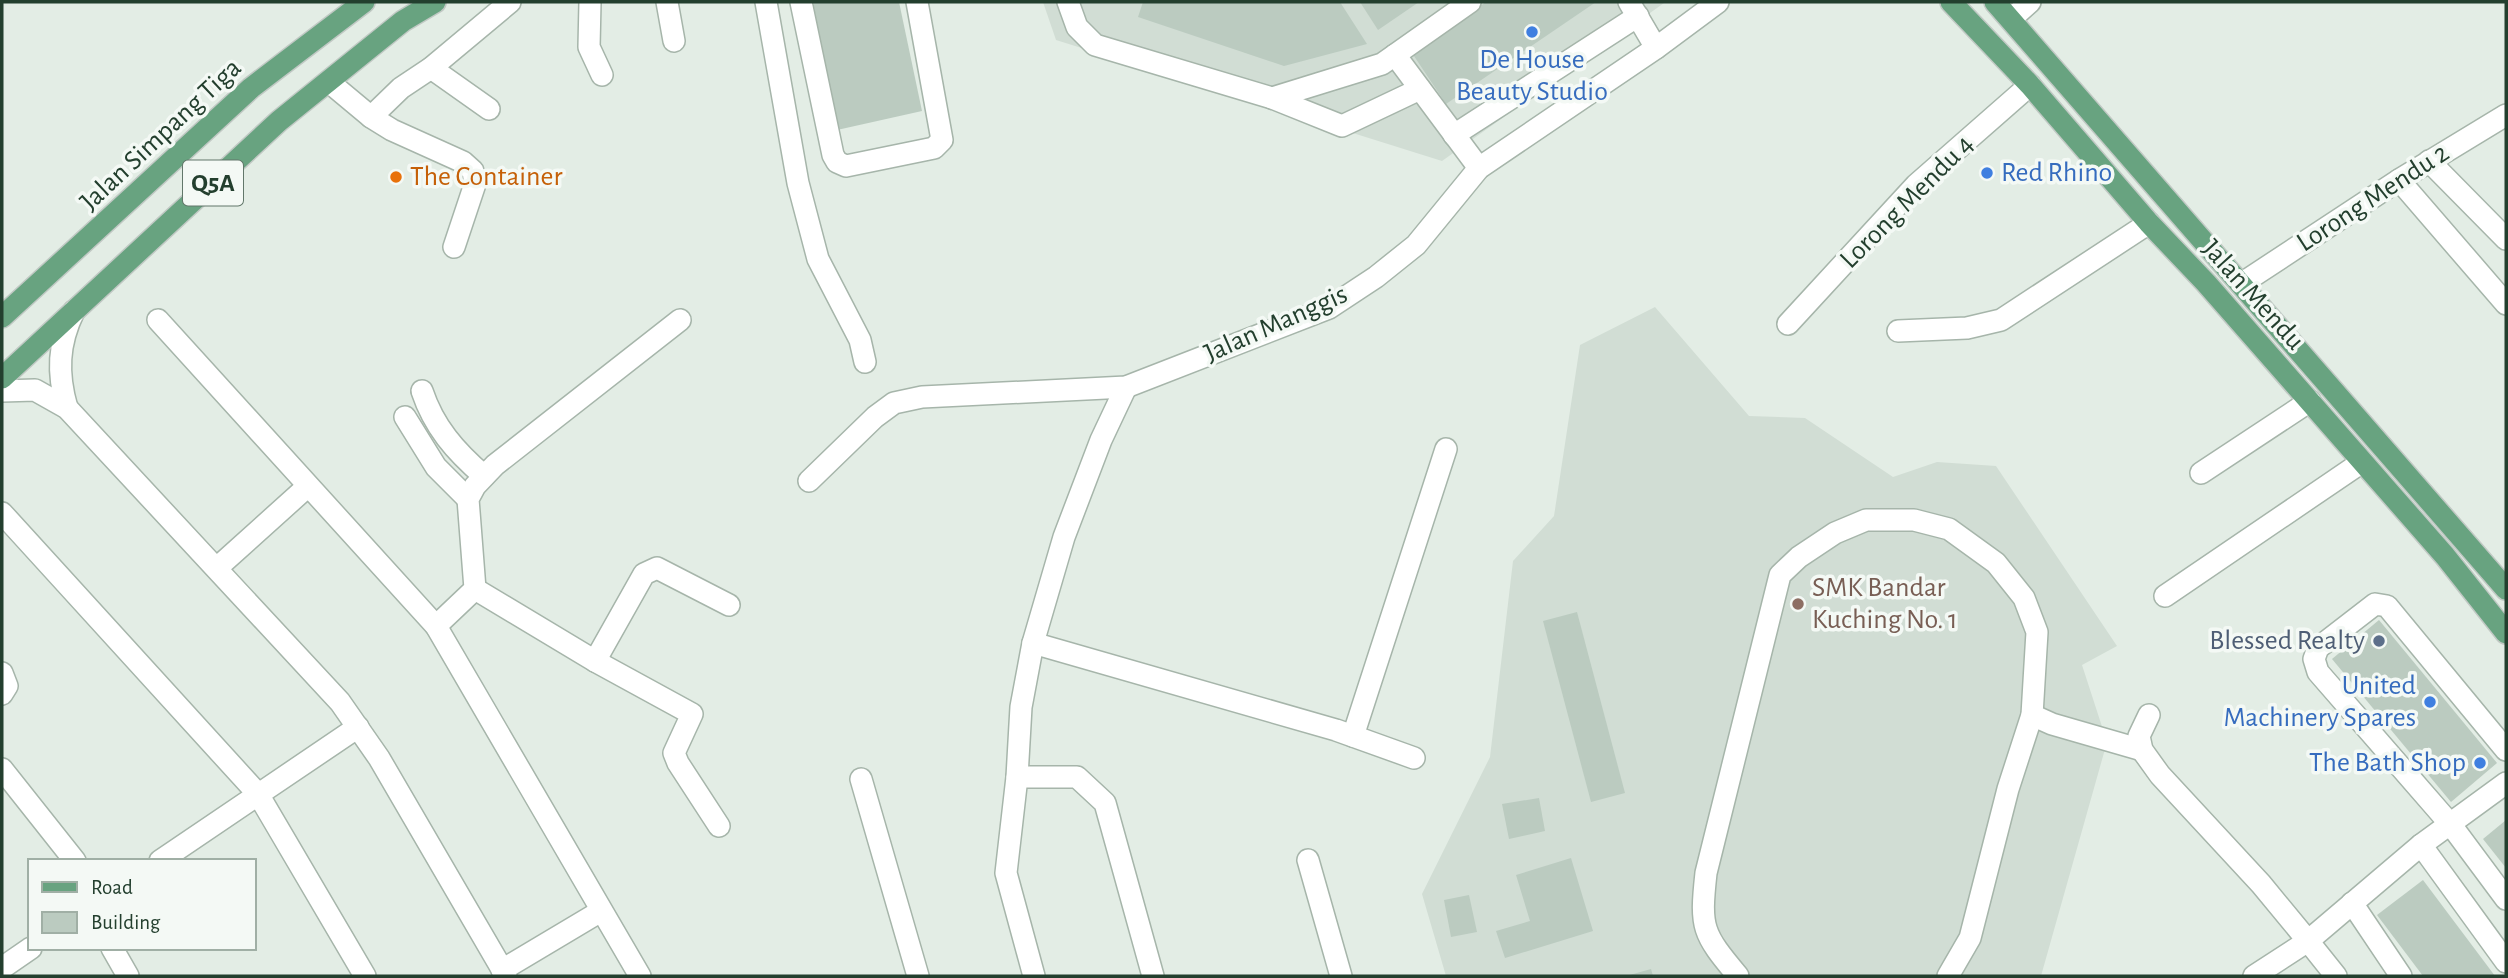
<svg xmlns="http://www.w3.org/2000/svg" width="2508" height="978" viewBox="0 0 2508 978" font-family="'Alegreya Sans',sans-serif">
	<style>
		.built { fill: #d1ddd4 }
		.building { fill: #bbcbc0 }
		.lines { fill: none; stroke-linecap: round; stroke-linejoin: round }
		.minor-casing { stroke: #a6b5aa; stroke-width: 24 }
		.major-casing { stroke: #c1c9c4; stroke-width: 24 }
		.minor { stroke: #fff; stroke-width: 21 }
		.major { stroke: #68a380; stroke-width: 21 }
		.shop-dot { fill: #3f7fe0; stroke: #f4f9f5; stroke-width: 2.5 }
		.food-dot { fill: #e8710a; stroke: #f4f9f5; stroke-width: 2.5 }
		.education-dot { fill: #8d6e63; stroke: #f4f9f5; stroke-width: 2.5 }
		.service-dot { fill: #5c6f8a; stroke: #f4f9f5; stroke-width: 2.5 }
		.labels { text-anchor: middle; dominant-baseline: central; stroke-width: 7; stroke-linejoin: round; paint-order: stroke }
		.shield { fill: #f4f9f5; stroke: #62776a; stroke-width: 2 }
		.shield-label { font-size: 26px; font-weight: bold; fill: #233f2e }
		.shop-label { font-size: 28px; fill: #366cbe; stroke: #f4f9f5; text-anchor: end }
		.street-label { font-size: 28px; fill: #233f2e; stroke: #f4f9f5 }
		.food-label { font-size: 28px; fill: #c56008; stroke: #f4f9f5; text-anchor: start }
		.education-label { font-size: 28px; fill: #785e54; stroke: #f4f9f5; text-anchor: start }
		.service-label { font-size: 28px; fill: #4e5e75; stroke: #f4f9f5; text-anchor: end }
	</style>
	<rect width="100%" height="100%" fill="#e3ede5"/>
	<g class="built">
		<polygon points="1043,2 1663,2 1664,3 1442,161 1056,40"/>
		<polygon points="1655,307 1749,416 1805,418 1893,477 1937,462 1996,466 2117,646 2082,665 2107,742 2041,976 1446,976 1422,894 1490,757 1513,561 1554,516 1580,345"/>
	</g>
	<g class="building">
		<polygon points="813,2 899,2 922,111 837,130"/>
		<polygon points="1143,2 1340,2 1367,44 1284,66 1138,17"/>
		<polygon points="1360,2 1419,2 1378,30"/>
		<polygon points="1486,2 1596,2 1446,104 1412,53"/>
		<polygon points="1577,612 1625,793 1591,802 1543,621"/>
		<polygon points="2379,620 2497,763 2451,802 2332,659"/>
		<polygon points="1539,798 1545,831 1509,839 1502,804"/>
		<polygon points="2506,820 2506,868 2483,839"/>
		<polygon points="1571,858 1593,931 1505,958 1496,931 1530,921 1516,875"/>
		<polygon points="2423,880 2495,976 2423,976 2377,915"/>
		<polygon points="1469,895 1477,932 1451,937 1444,900"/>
		<polygon points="1651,969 1653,976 1626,976"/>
	</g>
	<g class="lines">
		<defs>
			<g id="minor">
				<polyline points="590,2 589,47 602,75"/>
				<polyline points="667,2 674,41"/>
				<polyline points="766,2 798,183 818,259 860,340 865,362"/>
				<polyline points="801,2 833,155 837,162 846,166 934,148 942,140 917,2"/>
				<polyline points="1068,2 1077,27 1095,45 1272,98 1382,64 1470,2"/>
				<polyline points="1629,2 1656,48"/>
				<polyline points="2011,19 2030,2"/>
				<polyline points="1395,55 1479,168"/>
				<polyline points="431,68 489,109"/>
				<polyline points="329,82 371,117 401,88 431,68 510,2"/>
				<polyline points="1272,98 1342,126 1420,89"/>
				<polyline points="371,117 392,130 463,162 473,171 475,184 454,247"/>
				<polyline points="1454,135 1638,16"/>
				<polyline points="2429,161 2506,239"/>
				<polyline points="2399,180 2506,304"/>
				<polyline points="2241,284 2399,180 2506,115"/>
				<polyline points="158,320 436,626 640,976"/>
				<polyline points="1788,324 1916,185 2030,85"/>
				<polyline points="1898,331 1967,328 2001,320 2149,223"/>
				<polyline points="2,391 35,390 67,408 340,702 379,758 506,976"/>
				<path d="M422,391c12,36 33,60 62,85"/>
				<path d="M67,408c-10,-35 -9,-64 7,-97"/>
				<polyline points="405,417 436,467 468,499"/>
				<polyline points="2201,473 2310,401"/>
				<polyline points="809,481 875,417 894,403 922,397 1126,387 1329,308 1376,277 1416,245 1479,168 1656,48 1718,2"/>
				<polyline points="2,513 258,794 365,976"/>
				<polyline points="218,567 308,486"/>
				<polyline points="475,589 595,661 692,714 674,753 678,763 719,826"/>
				<polyline points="2165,596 2362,462"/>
				<polyline points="436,626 475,589 468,499 475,486 495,465 680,320"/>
				<polyline points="1033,643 1336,730 1414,758"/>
				<polyline points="595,661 644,574 657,568 729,605"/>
				<polyline points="2,673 7,686 2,694"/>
				<polyline points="2032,715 2052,724 2142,750"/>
				<polyline points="2149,715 2139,736 2142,750 2160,775 2261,884 2308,941 2421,845 2506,783"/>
				<polyline points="1353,736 1446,449"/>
				<polyline points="2506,750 2387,606 2375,604 2318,648 2314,659 2318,672 2451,825 2506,899"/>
				<polyline points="2,769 75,861"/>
				<polyline points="1017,777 1077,777 1105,803 1153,976"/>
				<polyline points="861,779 918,976"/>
				<polyline points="2421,845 2506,962"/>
				<polyline points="1308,860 1341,976"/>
				<polyline points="160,861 358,727"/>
				<polyline points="2352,903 2401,976"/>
				<polyline points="112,948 128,976"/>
				<polyline points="2,968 31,948"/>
				<polyline points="502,970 601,911"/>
				<polyline points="1034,976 1006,873 1017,777 1021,707 1033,643 1064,537 1101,440 1126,387"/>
				<path d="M1738,976c-36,-43 -38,-48 -32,-103l74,-298 19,-18 36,-24 31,-13h48l35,9 47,34 28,35 13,34 -5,83 -24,74 -38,149 -22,38"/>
				<polyline points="2254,976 2308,941 2336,976"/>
			</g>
			<g id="major">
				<polyline points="1951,2 2030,85 2149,223 2206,283 2445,556 2506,633"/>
				<polyline points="1995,2 2506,589"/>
				<polyline points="2,317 251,88 364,2"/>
				<polyline points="2,378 279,121 403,21 435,2"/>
			</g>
		</defs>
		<use href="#minor" class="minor-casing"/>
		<use href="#major" class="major-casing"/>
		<use href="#minor" class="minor"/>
		<use href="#major" class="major"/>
	</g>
	<g class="shop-dot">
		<circle cx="1532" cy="32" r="7"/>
		<circle cx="1987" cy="173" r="7"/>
		<circle cx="2430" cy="702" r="7"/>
		<circle cx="2480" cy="763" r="7"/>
	</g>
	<circle class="food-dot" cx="396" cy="177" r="7"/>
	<circle class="education-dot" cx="1798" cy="604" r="7"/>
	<circle class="service-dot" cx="2379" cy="641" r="7"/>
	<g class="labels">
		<rect class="shield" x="183" y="160.5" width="60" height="45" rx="5"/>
		<g class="shield-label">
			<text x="213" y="183">Q5A</text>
		</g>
		<g class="shop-label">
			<text x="1532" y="60" text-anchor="middle">De House<tspan x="1532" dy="32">Beauty Studio</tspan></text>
			<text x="2001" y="173" text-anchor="start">Red Rhino</text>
			<text x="2416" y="686">United<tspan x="2416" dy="32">Machinery Spares</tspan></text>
			<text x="2466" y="763">The Bath Shop</text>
		</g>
		<g class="street-label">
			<text transform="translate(161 135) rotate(-43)">Jalan Simpang Tiga</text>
			<text transform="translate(2373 198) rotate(-33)">Lorong Mendu 2</text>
			<text transform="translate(1907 202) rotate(-45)">Lorong Mendu 4</text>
			<text transform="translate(2253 295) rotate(48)">Jalan Mendu</text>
			<text transform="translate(1276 324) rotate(-24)">Jalan Manggis</text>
		</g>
		<g class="food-label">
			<text x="410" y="177">The Container</text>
		</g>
		<g class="education-label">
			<text x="1812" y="588">SMK Bandar<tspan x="1812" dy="32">Kuching No. 1</tspan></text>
		</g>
		<g class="service-label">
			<text x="2365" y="641">Blessed Realty</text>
		</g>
	</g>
	<rect width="2508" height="978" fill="none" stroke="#233f2e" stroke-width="7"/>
	<rect x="28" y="859" width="228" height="91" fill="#f4f9f5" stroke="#a0afa5" stroke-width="2"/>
	<rect x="42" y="882" width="35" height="10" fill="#68a380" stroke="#a0afa5" stroke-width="2"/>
	<text x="91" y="894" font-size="21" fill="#233f2e">Road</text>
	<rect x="42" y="912" width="35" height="21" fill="#bbcbc0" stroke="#a0afa5" stroke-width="2"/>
	<text x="91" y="929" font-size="21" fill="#233f2e">Building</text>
</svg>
